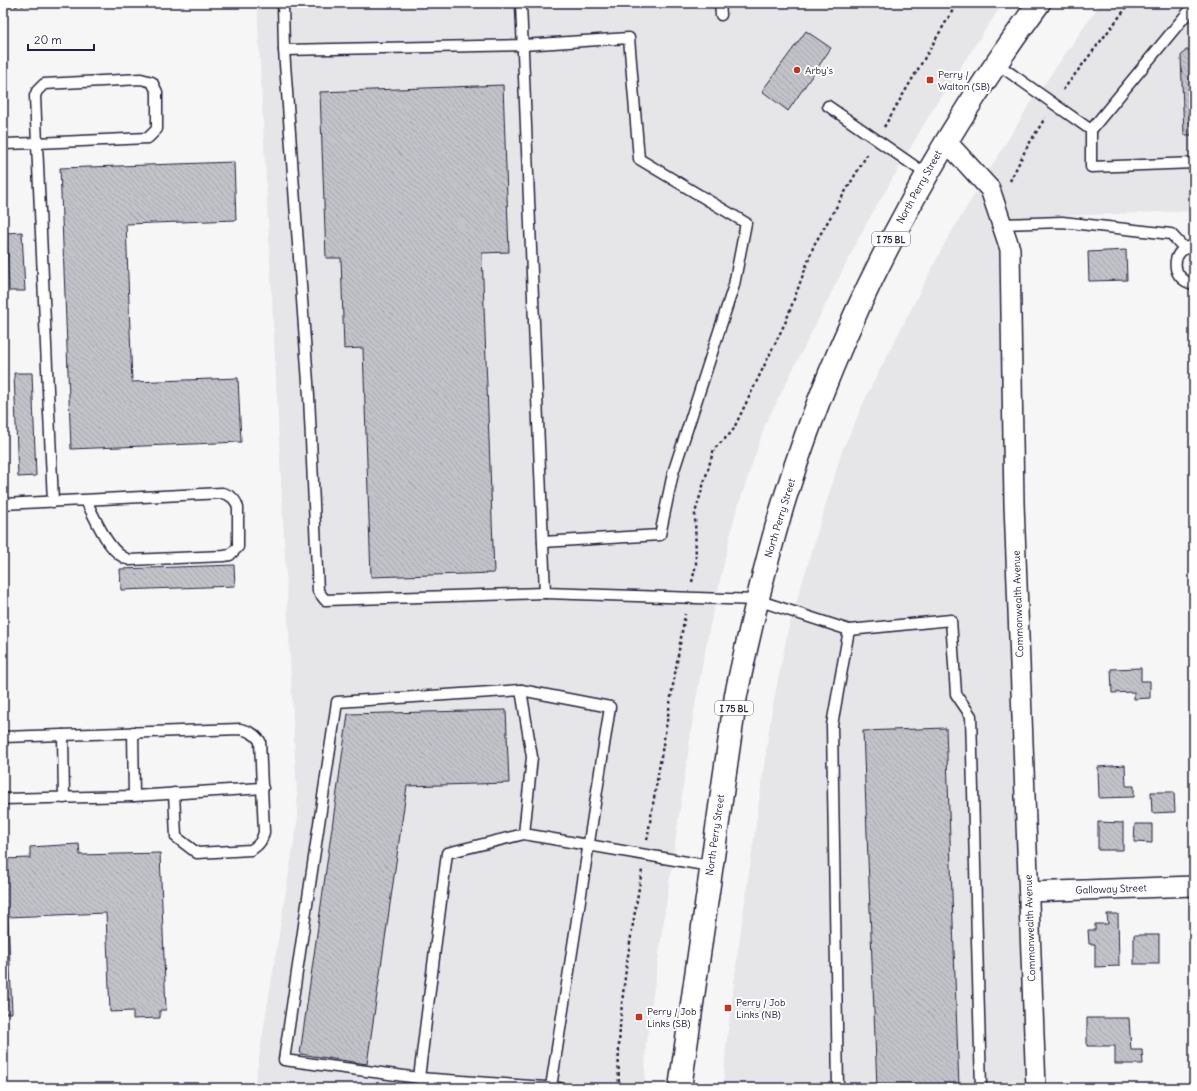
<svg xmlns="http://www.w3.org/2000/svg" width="1197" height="1091" viewBox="0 0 1197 1091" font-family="Delius,sans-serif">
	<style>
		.built { fill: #e6e6e9 }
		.building { fill: url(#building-back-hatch); stroke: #22223b }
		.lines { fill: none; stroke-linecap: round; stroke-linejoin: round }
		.service-casing { stroke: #22223b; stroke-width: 13 }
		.minor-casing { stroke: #22223b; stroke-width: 22 }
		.primary-casing { stroke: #22223b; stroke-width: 25 }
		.path { stroke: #22223b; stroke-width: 2.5; stroke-dasharray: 3 3; stroke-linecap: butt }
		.service { stroke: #fff; stroke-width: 10 }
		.minor { stroke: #fff; stroke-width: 19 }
		.primary { stroke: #fff; stroke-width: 22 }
		.poi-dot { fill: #c8321e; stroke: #fff; stroke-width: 1.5 }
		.labels { text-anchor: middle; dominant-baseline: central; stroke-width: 4; stroke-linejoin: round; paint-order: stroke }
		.shield { fill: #fff; stroke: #646476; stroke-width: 1 }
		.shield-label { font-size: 9px; font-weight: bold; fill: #22223b }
		.poi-label { font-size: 10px; fill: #22223b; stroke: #fff; text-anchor: start }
		.street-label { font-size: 10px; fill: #22223b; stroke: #fff }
	</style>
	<defs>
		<pattern id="building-back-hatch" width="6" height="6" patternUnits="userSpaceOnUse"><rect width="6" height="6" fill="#c2c2c9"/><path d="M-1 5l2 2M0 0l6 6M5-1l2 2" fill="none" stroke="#a6a6ae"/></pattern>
	</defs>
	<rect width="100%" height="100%" fill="#f6f6f7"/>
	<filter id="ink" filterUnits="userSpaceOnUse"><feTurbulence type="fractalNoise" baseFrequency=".025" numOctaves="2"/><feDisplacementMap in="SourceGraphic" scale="8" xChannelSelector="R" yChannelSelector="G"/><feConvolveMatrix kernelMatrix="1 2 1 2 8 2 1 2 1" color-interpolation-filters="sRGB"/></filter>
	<g filter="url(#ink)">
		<g class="built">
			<polygon points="257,3 1003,3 933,109 865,226 765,425 734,519 709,630 695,705 646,1043 645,1088 254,1088 298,817"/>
			<polygon points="1101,3 1194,3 1194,211 1004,218 1031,1088 723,1088 726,1046 738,951 772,709 788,630 842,451 868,393 946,241 1026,110"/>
		</g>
		<g class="building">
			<polygon points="806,31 831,48 788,111 762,91"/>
			<polygon points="1186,50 1194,50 1194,135 1184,135 1181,56"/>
			<polygon points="503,85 509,252 482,253 494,573 371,577 363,348 344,349 341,258 326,258 320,92"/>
			<polygon points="234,162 236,220 126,224 132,382 238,378 241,442 71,449 60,168"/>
			<polygon points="22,232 25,291 9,291 7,233"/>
			<polygon points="1126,250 1127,280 1089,281 1088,252"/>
			<polygon points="14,373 32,373 36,476 18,477"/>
			<polygon points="234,565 235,586 121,590 120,569"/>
			<polygon points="1141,668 1141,681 1150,681 1150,698 1134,699 1134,692 1112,693 1111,669"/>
			<polygon points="506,710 509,783 407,786 367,1064 300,1054 348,714"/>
			<polygon points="946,728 959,1088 877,1088 863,731"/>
			<polygon points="1125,765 1126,786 1134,786 1134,797 1099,798 1098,767"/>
			<polygon points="1151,792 1174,792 1175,812 1152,813"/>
			<polygon points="1098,822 1123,823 1123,850 1098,850"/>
			<polygon points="1135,824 1152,824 1152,843 1134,842"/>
			<polygon points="79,844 80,855 160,853 166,1010 160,1010 160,1018 133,1019 133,1011 110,1012 106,913 8,917 12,1013 3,1013 3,859 30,858 30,847"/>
			<polygon points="1107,914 1118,914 1119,966 1095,967 1095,944 1089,944 1088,930 1095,930 1095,924 1108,924"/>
			<rect x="1134" y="935" width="25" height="29"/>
			<polygon points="1087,1018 1129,1018 1131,1050 1142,1050 1143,1064 1115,1064 1115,1046 1087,1046"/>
		</g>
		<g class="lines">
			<defs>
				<g id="service">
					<polyline points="283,3 284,50 523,45 629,38 639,159 746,223 734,285 673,473 660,535 543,542"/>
					<polyline points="521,3 545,593 757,600 849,630 951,620 956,694 971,716 981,1088"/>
					<polyline points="720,3 721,15"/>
					<polyline points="284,50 309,396 318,591 325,600 545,593"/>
					<polyline points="996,63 1091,130 1091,167 1194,163"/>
					<polygon points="141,79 152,82 157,92 157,129 148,138 37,143 35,96 37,91 44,84"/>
					<polyline points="828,106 926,174"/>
					<polyline points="1091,130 1190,10 1194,10"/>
					<polyline points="3,144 37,143 53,502"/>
					<polyline points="1002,224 1062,222 1171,234 1185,249"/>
					<path d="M1194,246c-24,1 -25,34 0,38"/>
					<path d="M3,504l219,-11c9,2 14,6 16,15v39l-8,8 -6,1 -94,4c-21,-5 -34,-41 -44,-59"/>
					<polyline points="521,690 610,707 551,1087"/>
					<polyline points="133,732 134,796"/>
					<polyline points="63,735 64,798"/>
					<path d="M3,737l237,-8c9,2 14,4 20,12l4,91c-2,9 -5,13 -13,18l-54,3 -21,-16 -2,-44"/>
					<polyline points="3,799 134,796 263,788"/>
					<polyline points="524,834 447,853 419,1078 284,1060 337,702 521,690 532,757 524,834 710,866"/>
					<polyline points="419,1078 560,1088"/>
					<polyline points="838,1088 832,725 849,630"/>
				</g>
				<g id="minor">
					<polyline points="946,141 990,189 1010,249 1014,504 1036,1088"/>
					<polyline points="1029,892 1194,886"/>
				</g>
				<path id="primary" d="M680,1088l56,-393c14,-66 29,-132 49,-197 56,-179 143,-344 254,-495"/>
			</defs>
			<use href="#service" class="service-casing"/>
			<use href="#minor" class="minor-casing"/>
			<use href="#primary" class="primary-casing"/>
			<g class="path">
				<polyline points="3,6 63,3"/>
				<polyline points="1063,90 1130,3"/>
				<polyline points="884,127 957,3"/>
				<polyline points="1010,181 1026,149 1045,118"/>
				<polyline points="692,582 696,564 695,513 714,449 732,432 786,321 814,245 868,153"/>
				<polyline points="647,840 685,614"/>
				<path d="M619,1088c-3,-73 11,-146 23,-218"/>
			</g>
			<use href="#service" class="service"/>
			<use href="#minor" class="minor"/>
			<use href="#primary" class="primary"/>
		</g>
	</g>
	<g class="poi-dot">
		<circle cx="797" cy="70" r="4"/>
		<rect x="926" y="76" width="8" height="8" rx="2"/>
		<rect x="724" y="1004" width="8" height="8" rx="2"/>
		<rect x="635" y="1013" width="8" height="8" rx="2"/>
	</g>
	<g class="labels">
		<g class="shield">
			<rect x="872" y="232" width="38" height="14" rx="3"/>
			<rect x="715" y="701" width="38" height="14" rx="3"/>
		</g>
		<g class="shield-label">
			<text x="891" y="239">I 75 BL</text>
			<text x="734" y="708">I 75 BL</text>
		</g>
		<g class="poi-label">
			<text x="805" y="70">Arby's</text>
			<text x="938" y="74">Perry /<tspan x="938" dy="12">Walton (SB)</tspan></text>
			<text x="736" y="1002">Perry / Job<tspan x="736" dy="12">Links (NB)</tspan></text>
			<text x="647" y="1011">Perry / Job<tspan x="647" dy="12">Links (SB)</tspan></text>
		</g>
		<g class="street-label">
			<text transform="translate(919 187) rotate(-61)">North Perry Street</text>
			<text transform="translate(780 518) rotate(-73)">North Perry Street</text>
			<text transform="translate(1018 604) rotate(-92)">Commonwealth Avenue</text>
			<text transform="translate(715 835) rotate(-82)">North Perry Street</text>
			<text transform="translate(1111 889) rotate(-2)">Galloway Street</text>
			<text transform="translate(1030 928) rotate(-92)">Commonwealth Avenue</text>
		</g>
	</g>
	<rect width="1197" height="1091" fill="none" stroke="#fff" stroke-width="16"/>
	<rect x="8" y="8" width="1181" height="1075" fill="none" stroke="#22223b" stroke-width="1.5" filter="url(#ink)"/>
	<path d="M28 44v6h66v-6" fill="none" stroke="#22223b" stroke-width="2"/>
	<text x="34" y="44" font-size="12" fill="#22223b" stroke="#ffffff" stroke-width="3" paint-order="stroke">20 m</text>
</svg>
